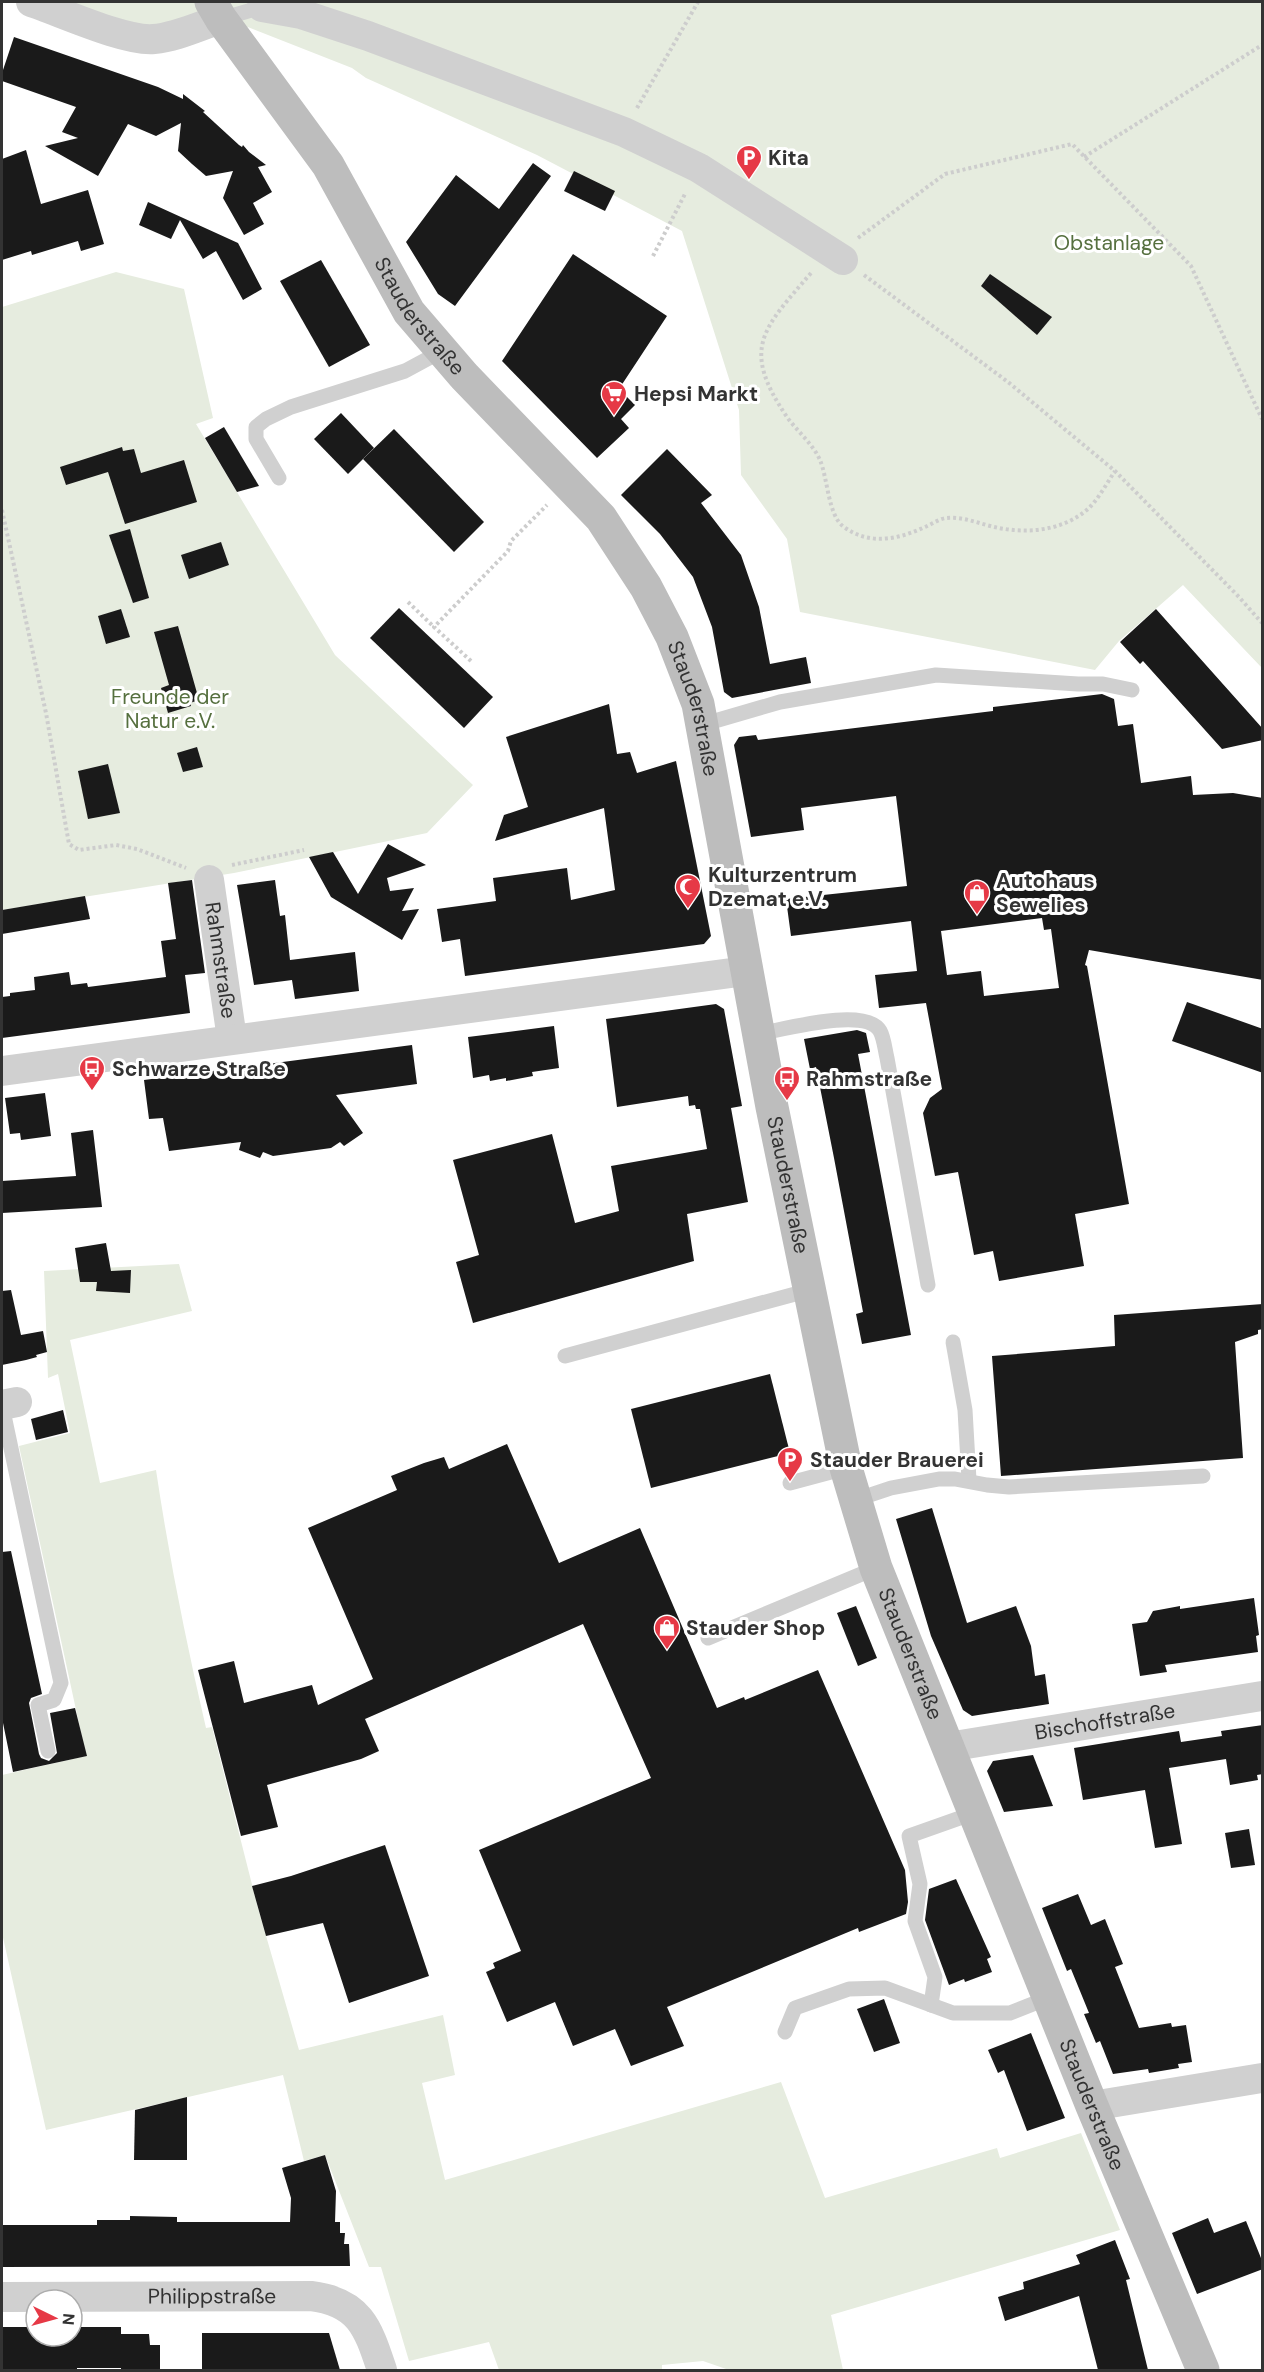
<svg xmlns="http://www.w3.org/2000/svg" width="1264" height="2372" viewBox="0 0 1264 2372" font-family="'DM Sans',sans-serif">
	<style>
		.green { fill: #e6ecdf }
		.building { fill: #1a1a1a; fill-rule: evenodd }
		.lines { fill: none; stroke-linecap: round; stroke-linejoin: round }
		.path { stroke: #cdcdcd; stroke-width: 4; stroke-dasharray: 3 3; stroke-linecap: butt }
		.service { stroke: #d0d0d0; stroke-width: 15 }
		.minor { stroke: #d0d0d0; stroke-width: 30 }
		.secondary { stroke: #bdbdbd; stroke-width: 33 }
		.labels { text-anchor: middle; dominant-baseline: central; stroke-width: 6; stroke-linejoin: round; paint-order: stroke }
		.poi-label { font-size: 21px; font-weight: bold; fill: #333; stroke: #fff; text-anchor: start }
		.park-label { font-size: 21px; fill: #56703f; stroke: #fff }
		.street-label { font-size: 21px; fill: #333; stroke: #fff }
	</style>
	<rect width="100%" height="100%" fill="#fff"/>
	<g class="green">
		<polygon points="42,2 210,2 175,32"/>
		<polygon points="214,2 1262,2 1262,668 1183,585 1119,641 1095,670 800,612 787,539 741,475 739,410 682,231 537,155 366,78 352,68 222,17"/>
		<polygon points="116,272 184,289 213,418 196,424 335,655 473,785 427,833 234,873 2,910 2,307"/>
		<path d="M179,1264l13,47 -122,29 30,143 56,-13c13,87 30,172 50,258l6,-1 46,181 41,142 144,-35 12,60 -33,8 23,97 336,-98 44,116 172,-50 3,10 81,-25 39,97 -289,85 12,55h-114l-26,-9 -41,4v5h-163l-10,-28 -80,19 -28,-94h-12l-44,-112 -21,6 -21,-86 -237,55 -44,-197v-158l84,-19 -67,-310 51,-13 -12,-59 -10,4 -4,-107z"/>
	</g>
	<g class="building">
		<polygon points="14,37 158,87 183,99 183,94 205,111 203,112 239,145 242,147 243,145 249,152 266,165 258,167 272,192 253,203 264,224 244,235 223,198 233,171 206,176 192,164 178,151 181,123 156,136 128,124 98,176 45,146 78,138 62,132 76,107 2,81 2,73"/>
		<polygon points="26,150 41,204 88,190 104,244 81,251 78,241 32,255 31,251 2,260 2,159"/>
		<polygon points="533,163 551,176 455,306 438,294 406,242 456,175 499,209"/>
		<polygon points="574,171 615,191 605,211 564,191"/>
		<polygon points="148,202 238,243 262,289 243,300 216,251 203,259 180,220 171,239 139,225"/>
		<polygon points="573,254 667,316 619,389 635,405 621,419 629,428 597,458 502,361"/>
		<polygon points="321,260 370,345 329,367 280,281"/>
		<polygon points="990,274 1052,317 1037,335 981,286"/>
		<polygon points="341,413 374,448 348,474 314,439"/>
		<polygon points="224,427 259,486 237,492 205,438"/>
		<polygon points="394,429 484,522 454,552 363,459"/>
		<polygon points="122,447 123,451 134,449 141,473 184,460 197,502 125,524 108,472 66,485 60,467"/>
		<polygon points="667,449 712,495 701,503 741,555 759,607 770,664 806,657 811,683 732,698 724,692 712,627 693,577 660,534 621,495"/>
		<polygon points="130,529 149,598 133,603 109,535"/>
		<polygon points="221,542 229,565 189,579 181,555"/>
		<polygon points="399,608 493,697 464,728 370,638"/>
		<polygon points="121,609 130,637 106,644 98,616"/>
		<polygon points="1156,609 1263,729 1263,740 1222,749 1143,661 1140,664 1120,642"/>
		<polygon points="178,626 199,700 190,703 191,706 168,713 161,688 169,685 154,632"/>
		<path d="M1102,694l12,5 4,27 15,-2 8,59 50,-7 2,19 40,-2 30,5v182l-174,-30 -4,15 2,1 42,238 -54,10 9,52 -85,15 -6,-30 -19,4 -16,-83 -23,4 -12,-63 7,-15 12,-9 -16,-86 -47,5 -4,-33 42,-4 -6,-50 -120,15 -5,-37 121,-13 -11,-90 -95,12 3,22 -53,7 -17,-92 5,-8 17,-2 2,5 235,-29v-4zM1042,918l2,12 7,-1 8,59 -75,8 -3,-25 -34,4 -6,-44z"/>
		<polygon points="609,704 617,754 630,752 637,773 676,761 711,936 704,944 465,976 460,939 442,942 437,909 496,901 493,878 567,868 571,900 615,890 604,808 495,841 504,815 528,807 506,737"/>
		<polygon points="197,747 203,767 183,772 177,753"/>
		<polygon points="108,764 120,813 88,819 78,771"/>
		<polygon points="388,844 426,865 387,878 390,891 414,888 402,911 419,909 402,940 331,897 309,857 333,852 358,894"/>
		<polygon points="192,880 205,973 185,975 190,1013 2,1038 2,997 10,996 10,993 35,990 34,977 69,972 71,985 87,983 88,987 166,977 161,941 176,939 168,883"/>
		<polygon points="275,880 280,916 285,915 290,960 355,952 359,991 295,999 292,980 254,985 237,885"/>
		<polygon points="85,896 90,919 2,934 2,910"/>
		<polygon points="1187,1002 1263,1029 1263,1073 1172,1041"/>
		<polygon points="716,1004 724,1009 742,1106 731,1108 748,1202 687,1214 694,1261 473,1323 456,1262 479,1255 453,1160 552,1134 575,1223 619,1211 611,1166 707,1149 700,1109 696,1109 695,1105 689,1106 688,1096 617,1107 606,1019"/>
		<polygon points="554,1026 559,1068 532,1072 533,1076 506,1081 506,1078 490,1081 489,1075 473,1078 468,1037"/>
		<polygon points="857,1030 866,1033 870,1052 858,1054 911,1335 862,1344 856,1314 863,1312 834,1158 816,1067 810,1069 804,1039"/>
		<polygon points="412,1045 417,1084 336,1095 363,1133 344,1146 340,1142 331,1148 273,1156 263,1152 260,1158 239,1150 241,1142 169,1151 163,1118 149,1119 144,1080"/>
		<polygon points="45,1093 51,1136 21,1140 20,1133 10,1134 5,1098"/>
		<polygon points="93,1130 102,1207 2,1213 2,1181 76,1176 71,1133"/>
		<polygon points="106,1243 111,1271 131,1270 130,1293 96,1291 97,1282 80,1282 75,1248"/>
		<polygon points="11,1290 21,1335 43,1331 47,1352 36,1355 37,1357 26,1360 2,1365 2,1291"/>
		<polygon points="1263,1304 1263,1329 1258,1330 1258,1334 1235,1342 1243,1458 1001,1476 992,1356 1115,1346 1114,1315"/>
		<polygon points="770,1374 790,1453 651,1488 631,1409"/>
		<polygon points="63,1410 68,1432 36,1440 31,1419"/>
		<polygon points="507,1444 559,1563 640,1528 717,1708 744,1697 745,1700 818,1670 905,1870 908,1902 906,1914 859,1932 858,1928 667,2007 684,2046 631,2066 615,2029 573,2046 555,2002 507,2022 486,1972 495,1968 493,1963 521,1951 479,1850 651,1778 583,1624 365,1719 379,1751 361,1759 267,1785 278,1827 241,1836 198,1670 234,1661 244,1703 312,1685 318,1705 373,1679 308,1528 397,1490 391,1476 424,1463 444,1457 449,1469"/>
		<polygon points="932,1508 967,1623 1016,1606 1031,1646 1035,1676 1045,1674 1049,1704 972,1716 963,1710 931,1636 896,1519"/>
		<polygon points="11,1551 42,1694 31,1698 29,1703 39,1754 41,1758 49,1761 57,1753 50,1713 75,1708 87,1756 13,1772 2,1718 2,1552"/>
		<polygon points="1254,1598 1259,1635 1256,1636 1258,1652 1165,1665 1167,1672 1140,1676 1132,1624 1147,1622 1153,1611 1164,1609 1180,1606 1180,1609"/>
		<polygon points="856,1606 877,1658 858,1666 837,1613"/>
		<polygon points="1263,1725 1263,1774 1257,1775 1258,1780 1230,1785 1226,1759 1169,1768 1182,1844 1155,1848 1145,1790 1083,1800 1074,1748 1179,1731 1181,1742 1222,1736 1221,1731"/>
		<polygon points="1033,1755 1053,1806 1004,1812 987,1771 993,1761"/>
		<polygon points="1249,1829 1255,1865 1231,1868 1225,1833"/>
		<polygon points="385,1845 429,1976 349,2003 323,1923 266,1936 252,1886 291,1876"/>
		<polygon points="956,1879 991,1957 987,1959 992,1972 965,1982 964,1979 949,1985 925,1920 929,1889"/>
		<polygon points="1078,1894 1091,1925 1105,1919 1123,1964 1115,1967 1139,2028 1171,2023 1172,2027 1186,2025 1192,2062 1178,2064 1179,2068 1149,2073 1148,2069 1113,2074 1100,2041 1096,2043 1084,2014 1089,2013 1071,1969 1067,1971 1042,1908"/>
		<polygon points="884,1999 900,2043 874,2052 857,2009"/>
		<polygon points="1031,2033 1065,2118 1027,2131 1004,2070 998,2073 988,2050"/>
		<polygon points="187,2097 187,2160 134,2160 135,2110"/>
		<polygon points="325,2155 336,2191 335,2222 340,2222 340,2233 345,2233 344,2244 349,2244 350,2266 2,2267 2,2225 97,2225 97,2220 130,2220 130,2216 177,2217 177,2222 290,2222 291,2198 282,2168"/>
		<polygon points="1208,2218 1214,2233 1246,2221 1263,2263 1263,2269 1197,2294 1172,2233"/>
		<polygon points="1115,2240 1130,2279 1126,2280 1148,2370 1098,2370 1079,2296 1005,2321 998,2297 1024,2289 1023,2282 1080,2264 1076,2255"/>
		<polygon points="2,2327 36,2327 36,2336 72,2336 72,2327 121,2327 121,2334 149,2334 150,2345 160,2345 160,2370 121,2370 121,2368 77,2368 77,2370 2,2370"/>
		<polygon points="202,2333 329,2333 340,2370 202,2370"/>
	</g>
	<g class="lines">
		<g class="path">
			<polyline points="637,108 698,2"/>
			<polyline points="1084,157 1262,45"/>
			<polyline points="858,238 945,174 1072,144 1191,266 1262,419"/>
			<polyline points="653,256 686,192"/>
			<path d="M811,273c-48,56 -71,75 -24,144 10,14 26,27 33,43 8,19 8,56 24,67 26,19 55,12 81,0 7,-3 14,-8 21,-9 18,-2 36,7 53,10 31,6 66,2 90,-20 10,-10 18,-25 26,-37"/>
			<polyline points="864,275 1008,382 1115,471 1239,597 1262,623"/>
			<polyline points="2,510 46,713 69,844 79,850 116,845 137,849 186,868"/>
			<polyline points="408,602 434,627"/>
			<polyline points="471,661 434,627 508,551 511,541 547,505"/>
			<polyline points="232,865 304,850"/>
		</g>
		<g class="service">
			<polyline points="221,19 262,7"/>
			<polyline points="279,478 256,439 256,427 266,419 291,407 405,371 442,351"/>
			<polyline points="701,725 780,702 936,675 1078,684 1103,684 1132,690"/>
			<path d="M758,1034c24,-4 108,-28 122,-3 4,7 5,19 7,27l41,227"/>
			<polyline points="953,1342 965,1410 969,1480"/>
			<polyline points="565,1356 810,1290"/>
			<polyline points="2,1406 61,1683 54,1700 38,1705 48,1751"/>
			<polyline points="790,1483 846,1468"/>
			<polyline points="855,1500 891,1488 939,1479 955,1479 987,1485 1009,1487 1203,1476"/>
			<polyline points="708,1638 876,1568"/>
			<polyline points="931,2005 935,1977 915,1921 920,1884 909,1836 974,1813"/>
			<polyline points="785,2032 795,2008 849,1989 885,1988 953,2013 1010,2013 1048,1998"/>
		</g>
		<g class="minor">
			<path d="M31,2c30,10 95,40 123,37 23,-2 45,-13 67,-20"/>
			<polyline points="262,7 301,14 368,36 624,132 699,168 843,260"/>
			<path id="s1" d="M209,880l23,159"/>
			<polyline points="2,1071 746,971"/>
			<polyline points="2,1405 17,1402"/>
			<path id="s2" d="M948,1747l314,-51"/>
			<polyline points="1092,2106 1262,2078"/>
			<path id="s3" d="M2,2297l309,-1c49,6 57,32 71,74"/>
		</g>
		<path class="secondary" id="s4" d="M211,2l10,17 107,146 81,147 55,64 137,142 45,69 26,50 26,67 74,403 74,361 30,100 216,538 111,264"/>
	</g>
	<defs>
		<symbol id="parking-pin" viewBox="-11 -11 22 30"><path d="M0 17L-7.5 6A9.5 9.5 0 1 1 7.5 6Z" fill="#e63946" stroke="#fff"/><path d="M-3.5-5.5H1a3.5 3.5 0 0 1 0 7H-1V5.5H-3.5ZM-1-3.4V-.6H.8a1.4 1.4 0 0 0 0-2.8Z" fill="#fff"/></symbol>
		<symbol id="supermarket-pin" viewBox="-11 -11 22 30"><path d="M0 17L-7.5 6A9.5 9.5 0 1 1 7.5 6Z" fill="#e63946" stroke="#fff"/><path d="M-6-5.5h2.5l.6 2H6L4.5 2H-2.5L-4.4-4H-6ZM-1.5 3.2a1.3 1.3 0 1 0 .1 0ZM3 3.2a1.3 1.3 0 1 0 .1 0Z" fill="#fff"/></symbol>
		<symbol id="mosque-pin" viewBox="-11 -11 22 30"><path d="M0 17L-7.5 6A9.5 9.5 0 1 1 7.5 6Z" fill="#e63946" stroke="#fff"/><path d="M3.5-4.9A6 6 0 1 0 3.5 4.9A5 5 0 1 1 3.5-4.9Z" fill="#fff"/></symbol>
		<symbol id="shop-pin" viewBox="-11 -11 22 30"><path d="M0 17L-7.5 6A9.5 9.5 0 1 1 7.5 6Z" fill="#e63946" stroke="#fff"/><path d="M-5-2.5h2.3a2.7 3.5 0 0 1 5.4 0H5L5.5 6h-11ZM-1.5-2.5h3a1.5 2.3 0 0 0-3 0Z" fill="#fff"/></symbol>
		<symbol id="bus-pin" viewBox="-11 -11 22 30"><path d="M0 17L-7.5 6A9.5 9.5 0 1 1 7.5 6Z" fill="#e63946" stroke="#fff"/><path d="M-5-6H5V4H4V6H2V4H-2V6H-4V4H-5ZM-3.5-4V0h7V-4ZM-3.5 1.2v1.5H-2V1.2ZM2 1.2v1.5H3.5V1.2Z" fill="#fff"/></symbol>
	</defs>
	<g fill-rule="evenodd">
		<use href="#parking-pin" x="734" y="143" width="30" height="40"/>
		<use href="#supermarket-pin" x="599" y="379" width="30" height="40"/>
		<use href="#mosque-pin" x="673" y="872" width="30" height="40"/>
		<use href="#shop-pin" x="962" y="878" width="30" height="40"/>
		<use href="#bus-pin" x="77" y="1054" width="30" height="40"/>
		<use href="#bus-pin" x="772" y="1064" width="30" height="40"/>
		<use href="#parking-pin" x="775" y="1445" width="30" height="40"/>
		<use href="#shop-pin" x="652" y="1613" width="30" height="40"/>
	</g>
	<g class="labels">
		<g class="poi-label">
			<text x="768" y="158">Kita</text>
			<text x="634" y="394">Hepsi Markt</text>
			<text x="708" y="875">Kulturzentrum<tspan x="708" dy="24">Dzemat e.V.</tspan></text>
			<text x="996" y="881">Autohaus<tspan x="996" dy="24">Sewelies</tspan></text>
			<text x="112" y="1069">Schwarze Straße</text>
			<text x="806" y="1079">Rahmstraße</text>
			<text x="810" y="1460">Stauder Brauerei</text>
			<text x="686" y="1628">Stauder Shop</text>
		</g>
		<g class="park-label">
			<text x="1109" y="243">Obstanlage</text>
			<text x="170" y="697">Freunde der<tspan x="170" dy="24">Natur e.V.</tspan></text>
		</g>
		<g class="street-label">
			<text stroke="none"><textPath href="#s4" startOffset="378">Stauderstraße</textPath></text>
			<text stroke="none"><textPath href="#s4" startOffset="864">Stauderstraße</textPath></text>
			<text stroke="none"><textPath href="#s1" startOffset="81">Rahmstraße</textPath></text>
			<text stroke="none"><textPath href="#s4" startOffset="1350">Stauderstraße</textPath></text>
			<text stroke="none"><textPath href="#s4" startOffset="1836">Stauderstraße</textPath></text>
			<text stroke="none"><textPath href="#s2" startOffset="159">Bischoffstraße</textPath></text>
			<text stroke="none"><textPath href="#s4" startOffset="2322">Stauderstraße</textPath></text>
			<text stroke="none"><textPath href="#s3" startOffset="210">Philippstraße</textPath></text>
		</g>
	</g>
	<rect width="1264" height="2372" fill="none" stroke="#333333" stroke-width="6"/>
	<g transform="translate(54 2318) rotate(95)"><circle r="28" fill="#ffffff" stroke="#adadad" stroke-width="1.5"/>
	<path d="M0-4.5L10 22L0 15L-10 22Z" fill="#e63946"/>
	<text y="-9" font-size="16" font-weight="bold" text-anchor="middle" fill="#333333">N</text>
	</g>
</svg>
